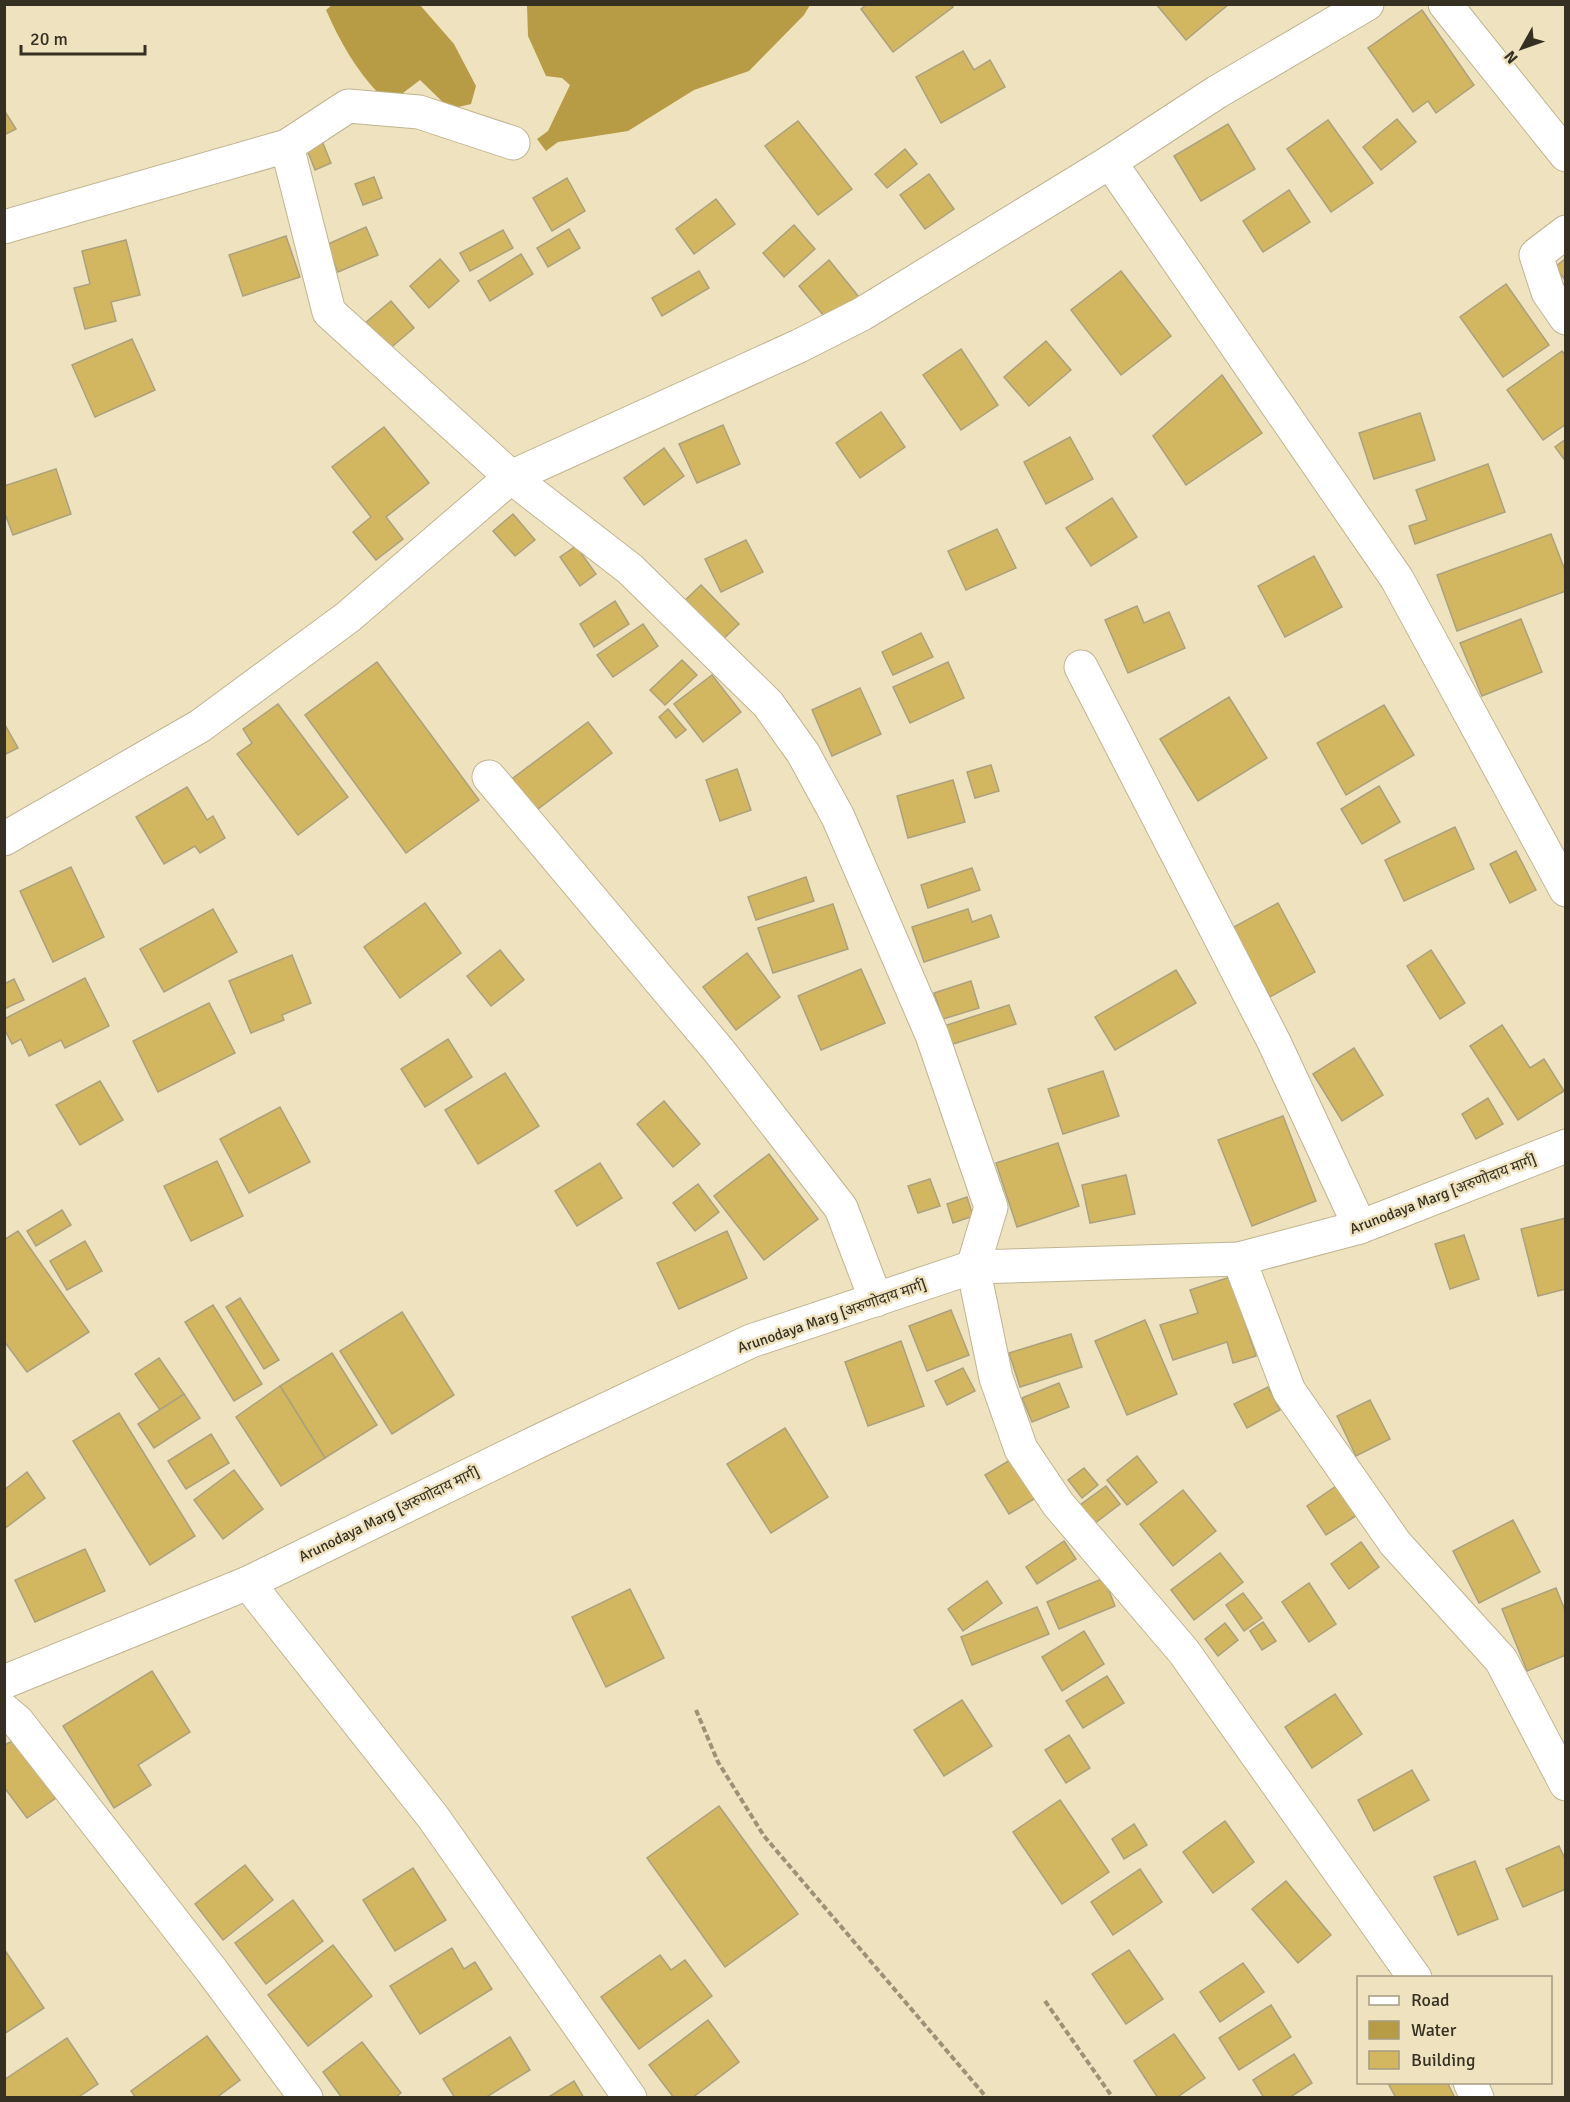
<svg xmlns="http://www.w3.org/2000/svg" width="1570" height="2102" viewBox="0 0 1570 2102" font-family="Signika,'Noto Sans Devanagari',sans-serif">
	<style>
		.water { fill: #b79c45 }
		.building { fill: #d2b660; stroke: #aca17e; stroke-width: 1.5 }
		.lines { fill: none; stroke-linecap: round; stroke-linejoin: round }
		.street-casing { stroke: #c0b591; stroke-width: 35 }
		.path { stroke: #9b9278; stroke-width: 4; stroke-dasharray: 6 3; stroke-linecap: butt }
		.street { stroke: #fff; stroke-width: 33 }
		.labels { text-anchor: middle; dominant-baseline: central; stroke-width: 5; stroke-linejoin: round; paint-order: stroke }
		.street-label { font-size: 15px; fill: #353022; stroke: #efe3bf }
	</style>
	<rect width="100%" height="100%" fill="#efe3bf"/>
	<g class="water">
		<path d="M332,5h88l34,39 22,42 -5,18 -21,5 -30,-29 -21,16 -19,-1c-24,-25 -40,-53 -54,-85z"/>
		<polygon points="527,5 527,4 810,5 804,15 749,71 694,90 628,131 558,142 546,151 537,139 548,131 570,85 562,78 546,76 528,36"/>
	</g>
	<g class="building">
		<polygon points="867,4 951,4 953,7 893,52 861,9"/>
		<polygon points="1156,4 1229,4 1186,40"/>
		<polygon points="1422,10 1474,85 1436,113 1428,101 1413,112 1368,48"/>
		<polygon points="963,51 974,70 990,60 1005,87 941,123 916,77"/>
		<polygon points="4,110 16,129 4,135"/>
		<polygon points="1397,119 1416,142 1381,170 1363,147"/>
		<polygon points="1328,120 1373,183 1331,212 1287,149"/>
		<polygon points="798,121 852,189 818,215 765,146"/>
		<polygon points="1228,124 1255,169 1201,201 1174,156"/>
		<polygon points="322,141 331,163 315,170 306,147"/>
		<polygon points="905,149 917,164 887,188 875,174"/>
		<polygon points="929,174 954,209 925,229 900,195"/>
		<polygon points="374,177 382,198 363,205 355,184"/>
		<polygon points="567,178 585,211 552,231 533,198"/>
		<polygon points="1289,190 1310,222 1263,252 1243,221"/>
		<polygon points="716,199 735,224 694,254 676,229"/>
		<polygon points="794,225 815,249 784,277 763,253"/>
		<polygon points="366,227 378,255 338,272 326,245"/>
		<polygon points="569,229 580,248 548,267 537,248"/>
		<polygon points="503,230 513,248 470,271 460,253"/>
		<polygon points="286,236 300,277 243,296 229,255"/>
		<polygon points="126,240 140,295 111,302 116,321 85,329 74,288 90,284 82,251"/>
		<polygon points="521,254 533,274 490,301 478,281"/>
		<polygon points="1566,258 1566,281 1555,267"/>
		<polygon points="440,259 459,281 429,308 410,286"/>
		<polygon points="829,260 859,297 829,322 799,286"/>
		<polygon points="699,271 709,288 662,316 652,298"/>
		<polygon points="1121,271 1171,336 1121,375 1071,310"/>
		<polygon points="1506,284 1549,345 1503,377 1460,317"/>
		<polygon points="391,301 414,328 387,351 365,323"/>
		<polygon points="132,339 155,390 95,417 72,365"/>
		<polygon points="1046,341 1071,370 1029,406 1004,377"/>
		<polygon points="961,349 998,405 961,430 923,375"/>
		<polygon points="1562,351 1566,356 1566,424 1543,440 1507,390"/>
		<polygon points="1222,375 1262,433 1186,485 1153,436"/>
		<polygon points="881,412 905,447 860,478 836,443"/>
		<polygon points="1420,413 1435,460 1374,479 1359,433"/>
		<polygon points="723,425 740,464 697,483 679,444"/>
		<polygon points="384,427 429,483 386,517 403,539 376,560 353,532 371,517 332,467"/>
		<polygon points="1070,437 1093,479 1046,504 1024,462"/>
		<polygon points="1566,439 1566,462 1555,447"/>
		<polygon points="664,448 684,476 644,505 624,478"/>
		<polygon points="1488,464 1505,512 1415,544 1409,526 1427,520 1416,490"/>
		<polygon points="56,469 71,514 13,535 4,511 4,486"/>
		<polygon points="1112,498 1137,537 1091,566 1066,528"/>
		<polygon points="513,514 535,540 515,556 493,531"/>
		<polygon points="997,529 1016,568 966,590 948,551"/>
		<polygon points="1551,534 1566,573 1566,591 1457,631 1437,575"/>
		<polygon points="746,540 763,572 721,592 705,559"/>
		<polygon points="576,546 596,574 580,586 560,557"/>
		<polygon points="1314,556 1342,607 1285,637 1258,586"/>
		<polygon points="701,585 739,624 717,645 680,605"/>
		<polygon points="615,601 629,624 594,647 580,624"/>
		<polygon points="1137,606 1144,623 1169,612 1185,648 1128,673 1105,620"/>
		<polygon points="1521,619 1542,672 1482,696 1460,643"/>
		<polygon points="643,624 658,646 613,677 597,655"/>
		<polygon points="921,633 933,657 893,675 882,652"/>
		<polygon points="682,660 697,675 665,705 650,690"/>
		<polygon points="377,662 479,800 406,853 305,715"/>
		<polygon points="948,662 964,698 910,723 893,687"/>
		<polygon points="712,675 741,712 703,742 674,704"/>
		<polygon points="860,688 881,734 832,756 812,710"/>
		<polygon points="1229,697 1267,758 1198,801 1160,739"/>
		<polygon points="278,704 348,797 298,835 237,754 252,743 243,729"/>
		<polygon points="1384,705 1414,755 1346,795 1317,743"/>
		<polygon points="668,709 686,730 676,738 659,717"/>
		<polygon points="588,722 612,753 534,812 509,781"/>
		<polygon points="4,723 18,748 4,755"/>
		<polygon points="991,765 999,791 975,798 967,772"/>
		<polygon points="737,769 751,810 720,821 706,780"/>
		<polygon points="953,780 965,822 908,838 897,796"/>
		<polygon points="1379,786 1400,822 1362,844 1341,809"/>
		<polygon points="187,787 207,820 213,816 225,838 200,853 195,846 164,864 136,817"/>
		<polygon points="1455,827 1474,869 1404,901 1385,860"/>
		<polygon points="1516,851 1536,890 1510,903 1490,864"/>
		<polygon points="71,867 104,937 53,962 20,891"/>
		<polygon points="972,868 980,890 928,908 921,885"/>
		<polygon points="806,877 814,901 756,920 748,897"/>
		<polygon points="425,903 461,953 400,998 364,947"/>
		<polygon points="1278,903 1315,972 1270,997 1232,928"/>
		<polygon points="833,904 848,949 773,973 758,928"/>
		<polygon points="213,909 237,952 164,992 140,949"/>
		<polygon points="968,909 972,922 991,915 999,937 924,962 912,927"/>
		<polygon points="500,950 524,980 491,1006 467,976"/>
		<polygon points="1431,950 1465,1003 1440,1019 1407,966"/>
		<polygon points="747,953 780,997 736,1030 703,987"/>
		<polygon points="292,955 311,1003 282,1015 284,1020 251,1033 229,981"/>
		<polygon points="861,969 885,1023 821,1050 798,996"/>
		<polygon points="1176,970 1196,1003 1115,1050 1095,1017"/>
		<polygon points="85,978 109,1026 65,1048 61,1040 29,1056 21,1039 12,1044 4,1028 4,1019"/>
		<polygon points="14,979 24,1000 4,1009 4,984"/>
		<polygon points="971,981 979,1008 943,1019 934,993"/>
		<polygon points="209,1003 235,1053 158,1092 133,1041"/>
		<polygon points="1009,1005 1016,1024 950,1045 944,1026"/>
		<polygon points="1502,1025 1530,1068 1544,1059 1564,1091 1518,1120 1470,1046"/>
		<polygon points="448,1039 472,1077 425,1107 401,1069"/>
		<polygon points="1354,1048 1383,1095 1342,1121 1313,1074"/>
		<polygon points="1103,1071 1119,1116 1063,1134 1048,1089"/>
		<polygon points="505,1073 539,1126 478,1164 445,1110"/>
		<polygon points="100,1081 123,1120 80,1145 56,1105"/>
		<polygon points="1488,1098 1503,1124 1476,1139 1462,1114"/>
		<polygon points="664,1101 700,1144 673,1167 637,1124"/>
		<polygon points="280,1107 310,1162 249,1193 220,1139"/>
		<polygon points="1283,1116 1316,1201 1252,1226 1218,1140"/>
		<polygon points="1058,1143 1079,1206 1017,1227 996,1163"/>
		<polygon points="769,1154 818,1219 764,1260 714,1196"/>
		<polygon points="217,1161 243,1216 191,1241 164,1186"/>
		<polygon points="600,1163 622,1198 577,1226 555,1191"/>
		<polygon points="1126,1175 1135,1214 1090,1223 1082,1185"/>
		<polygon points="930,1179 940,1206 918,1213 908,1186"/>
		<polygon points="698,1184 719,1212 695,1231 673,1203"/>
		<polygon points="967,1197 973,1216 953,1223 947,1204"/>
		<polygon points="62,1210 71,1225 36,1246 27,1231"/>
		<polygon points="1566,1218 1566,1289 1538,1296 1521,1229"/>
		<polygon points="18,1231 89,1332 27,1372 4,1341 4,1240"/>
		<polygon points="727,1231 747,1278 679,1309 657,1263"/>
		<polygon points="1464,1235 1479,1279 1450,1289 1435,1244"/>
		<polygon points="85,1241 102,1271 67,1290 50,1261"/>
		<polygon points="1230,1277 1256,1356 1233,1363 1227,1342 1173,1360 1160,1325 1198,1313 1190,1290"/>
		<polygon points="240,1298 279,1360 264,1369 226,1307"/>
		<polygon points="213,1305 262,1384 234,1401 185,1322"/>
		<polygon points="951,1310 969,1355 927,1371 909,1326"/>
		<polygon points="402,1312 454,1395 392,1434 340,1351"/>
		<polygon points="1145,1320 1177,1394 1127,1415 1095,1341"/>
		<polygon points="1071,1334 1082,1367 1020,1387 1009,1353"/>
		<polygon points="901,1341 924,1406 868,1426 845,1362"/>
		<polygon points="332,1353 377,1425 325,1458 280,1386"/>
		<polygon points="159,1358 184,1394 160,1410 135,1374"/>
		<polygon points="963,1368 975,1391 947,1405 935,1381"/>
		<polygon points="1059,1383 1069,1407 1032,1422 1022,1398"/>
		<polygon points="280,1386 325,1458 281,1486 236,1417"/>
		<polygon points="1268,1387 1280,1410 1247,1428 1234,1404"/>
		<polygon points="184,1394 200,1418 154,1448 138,1424"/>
		<polygon points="1370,1400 1390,1439 1356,1456 1337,1416"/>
		<polygon points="119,1413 195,1536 150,1565 73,1441"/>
		<polygon points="785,1428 828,1497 771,1533 727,1464"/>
		<polygon points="211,1434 229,1463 186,1489 168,1461"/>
		<polygon points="1137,1456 1157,1482 1127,1505 1107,1480"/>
		<polygon points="1015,1457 1039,1496 1009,1514 985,1475"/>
		<polygon points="1084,1468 1098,1485 1082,1498 1068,1480"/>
		<polygon points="234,1470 263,1509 223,1539 194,1500"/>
		<polygon points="27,1472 45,1498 4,1529 4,1490"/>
		<polygon points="1342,1482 1362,1512 1326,1535 1307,1506"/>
		<polygon points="1106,1486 1120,1504 1094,1524 1080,1505"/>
		<polygon points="1183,1490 1216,1531 1173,1566 1140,1524"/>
		<polygon points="1513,1520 1540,1572 1479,1603 1453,1551"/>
		<polygon points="1064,1541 1076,1559 1037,1584 1026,1567"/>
		<polygon points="1361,1542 1379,1567 1349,1589 1331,1564"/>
		<polygon points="85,1549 105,1591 35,1622 15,1580"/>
		<polygon points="1220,1553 1243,1582 1194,1620 1171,1590"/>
		<polygon points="1104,1578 1115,1606 1059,1629 1047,1602"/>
		<polygon points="987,1581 1002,1603 963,1631 948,1609"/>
		<polygon points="1309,1583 1336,1624 1309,1642 1282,1602"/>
		<polygon points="1556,1588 1566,1613 1566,1655 1527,1671 1502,1609"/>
		<polygon points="630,1589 664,1658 606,1687 572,1617"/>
		<polygon points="1243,1593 1262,1618 1244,1631 1226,1605"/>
		<polygon points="1037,1607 1049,1634 972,1665 961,1637"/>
		<polygon points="1263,1622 1276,1641 1262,1650 1250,1631"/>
		<polygon points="1225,1623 1238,1640 1218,1656 1205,1639"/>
		<polygon points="1084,1631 1104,1664 1062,1691 1042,1657"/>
		<polygon points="152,1671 190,1732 138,1765 151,1785 114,1808 63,1726"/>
		<polygon points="1107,1676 1124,1703 1083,1728 1066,1701"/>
		<polygon points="1335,1694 1362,1734 1312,1768 1285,1727"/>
		<polygon points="962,1700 992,1746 944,1776 914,1730"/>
		<polygon points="1069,1735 1090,1768 1066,1783 1045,1750"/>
		<polygon points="15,1740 56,1798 27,1818 4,1787 4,1745"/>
		<polygon points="1412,1770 1429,1800 1374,1831 1358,1800"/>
		<polygon points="1060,1800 1109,1872 1062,1904 1013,1832"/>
		<polygon points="719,1806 798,1914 725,1967 647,1858"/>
		<polygon points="1225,1821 1254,1862 1213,1893 1183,1852"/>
		<polygon points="1134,1824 1147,1845 1124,1859 1112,1839"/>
		<polygon points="1559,1846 1566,1861 1566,1889 1523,1907 1506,1869"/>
		<polygon points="1475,1861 1498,1919 1458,1935 1434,1877"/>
		<polygon points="245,1865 273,1900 223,1940 195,1904"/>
		<polygon points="413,1868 446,1920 395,1951 363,1900"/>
		<polygon points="1140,1869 1162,1902 1113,1935 1091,1902"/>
		<polygon points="1286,1881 1331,1935 1298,1963 1252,1909"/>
		<polygon points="293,1900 323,1941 266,1984 235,1943"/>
		<polygon points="333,1945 372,1996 308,2046 268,1995"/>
		<polygon points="452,1948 464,1969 475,1962 492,1989 420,2034 390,1986"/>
		<polygon points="4,1949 44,2008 4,2034"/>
		<polygon points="1129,1950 1163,1999 1126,2024 1092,1974"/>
		<polygon points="660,1955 671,1970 685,1960 712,1996 639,2049 601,1997"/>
		<polygon points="1243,1963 1264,1992 1220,2022 1200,1992"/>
		<polygon points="1271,2005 1291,2037 1239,2070 1219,2038"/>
		<polygon points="708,2020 739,2062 692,2098 674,2098 649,2065"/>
		<polygon points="1174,2034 1205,2078 1176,2098 1158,2098 1134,2061"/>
		<polygon points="207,2036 240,2080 216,2098 136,2098 131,2091"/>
		<polygon points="510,2037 530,2070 485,2098 455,2098 443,2079"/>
		<polygon points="67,2038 98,2084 77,2098 4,2098 4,2080"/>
		<polygon points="362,2042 401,2093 395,2098 342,2098 323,2072"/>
		<polygon points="1294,2054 1312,2083 1289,2098 1264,2098 1253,2080"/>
		<polygon points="574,2081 584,2098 547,2098"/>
		<polygon points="1393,2082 1447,2082 1455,2098 1396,2098 1389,2085"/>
	</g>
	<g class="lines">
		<defs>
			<g id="street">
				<polyline points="1445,4 1566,155"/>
				<polyline points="287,146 329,312 511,477 630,569 768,704 803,753 838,817 932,1035 991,1207 973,1267 996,1378 1021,1449 1058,1504 1184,1652 1415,1978"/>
				<polyline points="1110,162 1217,92 1367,4"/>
				<polyline points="4,227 287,146 348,106 419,112 513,143"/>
				<polyline points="1566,232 1536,255 1548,292 1566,318"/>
				<polyline points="1081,667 1274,1042 1360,1227"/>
				<polyline points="489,777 720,1052 841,1208 876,1300"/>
				<polyline points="4,839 200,726 348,617 511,477 799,346 862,314 1110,162 1397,579 1566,890"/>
				<polyline points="1239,1259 1289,1391 1395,1543 1501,1660 1566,1784"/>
				<polyline points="248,1583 433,1817 630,2098"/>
				<polyline points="4,1682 248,1583 539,1441 751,1341 973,1267 1239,1259 1360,1227 1566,1146"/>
				<polyline points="4,1710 17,1721 212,1971 306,2098"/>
				<polyline points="1470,2082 1477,2098"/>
			</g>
		</defs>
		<use href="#street" class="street-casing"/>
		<g class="path">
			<polyline points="696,1710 718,1762 764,1836 987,2098"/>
			<polyline points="1045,2001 1113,2098"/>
		</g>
		<use href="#street" class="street"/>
	</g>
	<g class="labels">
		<g class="street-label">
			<text transform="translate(1443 1194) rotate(-21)">Arunodaya Marg [अरुणोदा‍य मार्ग]</text>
			<text transform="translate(832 1316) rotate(-19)">Arunodaya Marg [अरुणोदा‍य मार्ग]</text>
			<text transform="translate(389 1514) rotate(-26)">Arunodaya Marg [अरुणोदा‍य मार्ग]</text>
		</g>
	</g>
	<rect width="1570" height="2102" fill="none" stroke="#353022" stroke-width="12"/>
	<rect x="1357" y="1976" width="195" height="108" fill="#efe3bf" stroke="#a59b80" stroke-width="1.5"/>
	<rect x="1369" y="1996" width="30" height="9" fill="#ffffff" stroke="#a59b80" stroke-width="1.5"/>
	<text x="1411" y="2006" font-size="18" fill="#353022">Road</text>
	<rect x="1369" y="2021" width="30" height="18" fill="#b79c45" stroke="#a59b80" stroke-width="1.5"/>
	<text x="1411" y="2036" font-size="18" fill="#353022">Water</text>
	<rect x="1369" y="2051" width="30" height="18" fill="#d2b660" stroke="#a59b80" stroke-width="1.5"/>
	<text x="1411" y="2066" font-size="18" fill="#353022">Building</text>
	<g transform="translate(1522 48) rotate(230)" stroke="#efe3bf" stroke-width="4.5" paint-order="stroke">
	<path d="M0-4.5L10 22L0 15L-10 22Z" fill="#353022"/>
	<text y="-9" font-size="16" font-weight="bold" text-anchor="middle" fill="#353022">N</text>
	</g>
	<path d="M21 45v9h124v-9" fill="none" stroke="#353022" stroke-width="3"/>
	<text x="30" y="45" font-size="18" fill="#353022" stroke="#efe3bf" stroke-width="4.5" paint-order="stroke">20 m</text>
</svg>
